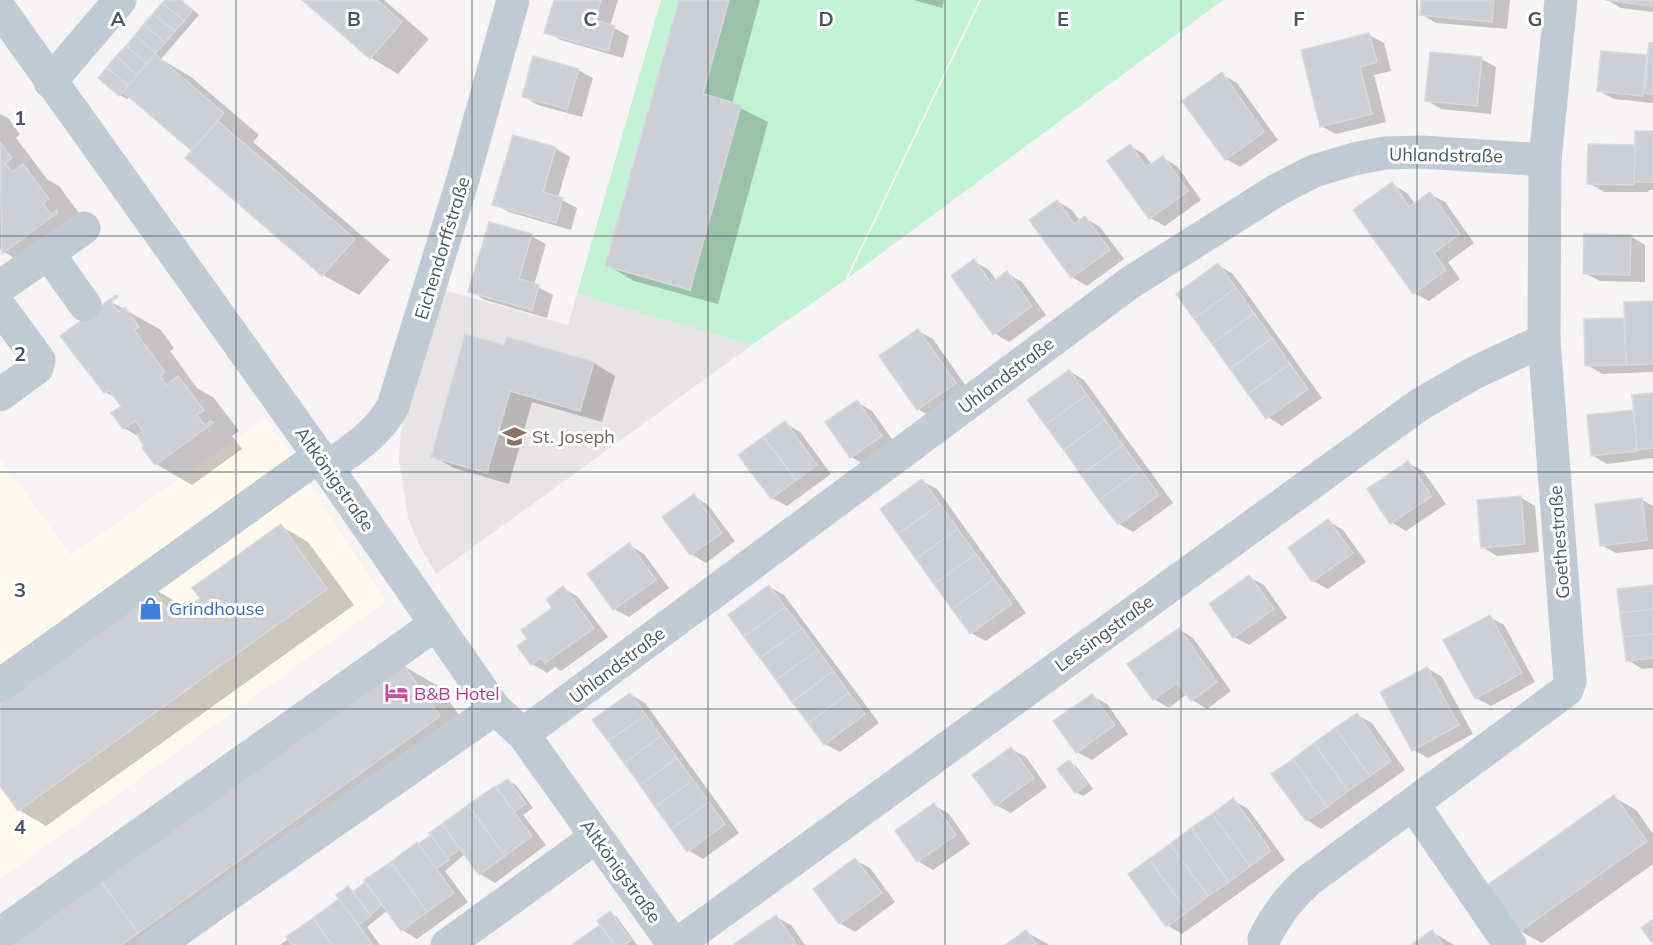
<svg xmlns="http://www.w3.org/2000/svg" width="1653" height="945" viewBox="0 0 1653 945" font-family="Mulish,sans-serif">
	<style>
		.commercial { fill: #fdf9ef }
		.education { fill: #e6e4e5 }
		.green { fill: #c3f1d5 }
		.shadow { fill: #0003 }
		.building { fill: #cdcfd5; stroke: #d7d9de; stroke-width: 1.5 }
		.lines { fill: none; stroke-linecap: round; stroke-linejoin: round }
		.minor { stroke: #c1cad2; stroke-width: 33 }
		.grid { fill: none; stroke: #4a5661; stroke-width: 1.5; stroke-opacity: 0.55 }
		.labels { text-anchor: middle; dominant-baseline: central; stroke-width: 6; stroke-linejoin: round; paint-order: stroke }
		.street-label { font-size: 18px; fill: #4a5661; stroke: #fff }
		.education-label { font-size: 18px; fill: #785e54; stroke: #fff; text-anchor: start }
		.shop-label { font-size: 18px; fill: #366cbe; stroke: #fff; text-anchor: start }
		.hotel-label { font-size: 18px; fill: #b23c85; stroke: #fff; text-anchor: start }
		.grid-label { font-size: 20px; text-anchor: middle; font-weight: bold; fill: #4a5661; stroke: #fff; stroke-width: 6; stroke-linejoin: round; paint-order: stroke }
	</style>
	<rect width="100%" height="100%" fill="#f5f3f3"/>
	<polygon class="commercial" points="266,417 386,602 0,879 0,458 71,555"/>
	<polygon class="education" points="440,289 568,325 577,294 752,345 436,574 418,543 408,517 399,459 401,428"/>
	<g class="green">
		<polygon points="661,0 979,0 845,280 752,345 577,294"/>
		<polygon points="981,0 1223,0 848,278"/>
	</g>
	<g class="shadow">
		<polygon points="167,0 182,0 199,15 161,59 191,77 259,135 253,142 390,260 359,295 323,275 194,151 130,96 127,99 120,95 100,78"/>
		<polygon points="304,0 384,0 429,39 398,74 371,58"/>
		<polygon points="555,0 618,0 610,26 629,36 623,58 561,40 546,32"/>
		<polygon points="680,0 760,0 732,104 768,122 718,304 634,281 607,265"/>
		<polygon points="914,0 944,0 942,8"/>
		<polygon points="1423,0 1510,0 1507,29 1436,23 1421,14"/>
		<polygon points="1607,0 1653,0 1653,12 1621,8"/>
		<polygon points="1369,35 1384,43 1391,71 1374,75 1386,122 1336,134 1321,126"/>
		<polygon points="1653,45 1653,103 1614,99 1599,91 1602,53 1649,57"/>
		<polygon points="1481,59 1496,67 1491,114 1441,109 1426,100"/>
		<polygon points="578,70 593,78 582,117 538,105 523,96"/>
		<polygon points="1222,74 1237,83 1278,140 1240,167 1226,159"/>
		<polygon points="0,114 8,118 20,134 16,138 47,179 59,186 84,220 39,274 0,249"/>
		<polygon points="1653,132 1653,190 1649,190 1648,192 1604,192 1589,183"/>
		<polygon points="1130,146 1144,154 1152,165 1163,158 1177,166 1201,200 1165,226 1150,218"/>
		<polygon points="555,148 570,157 558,198 577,208 571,230 509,212 494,204"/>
		<polygon points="1392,184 1407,193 1415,204 1430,194 1445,202 1474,243 1448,262 1460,279 1429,301 1414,293"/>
		<polygon points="1057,201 1072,210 1080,221 1085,218 1100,227 1124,259 1087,286 1072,277"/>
		<polygon points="531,236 546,244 534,285 553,295 547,318 485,300 470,291"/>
		<polygon points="1630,236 1645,245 1645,282 1600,281 1585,273"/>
		<polygon points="974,261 989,270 997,281 1007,273 1022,282 1046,315 1009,342 994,333"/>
		<polygon points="1218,265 1233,274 1322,398 1282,426 1268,417"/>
		<polygon points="110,301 161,330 174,348 170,351 197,388 214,398 239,431 232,436 242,449 192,485 156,464 141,438 124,428 113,413 123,406 118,399 105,392"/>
		<polygon points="1653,302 1653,372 1602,374 1587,365 1585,321 1626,319"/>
		<polygon points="918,331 933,339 970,392 933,418 918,409"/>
		<polygon points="508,339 594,363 615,376 602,422 532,402 509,484 454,468 432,456 506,347"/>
		<polygon points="1069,371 1084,380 1173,503 1133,532 1119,524"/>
		<polygon points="1653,394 1653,458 1607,464 1592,455 1589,417 1635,412"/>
		<polygon points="857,402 872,411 896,445 866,465 851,457"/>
		<polygon points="785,423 800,432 831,474 787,506 772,498"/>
		<polygon points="1408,463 1423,471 1446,504 1406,531 1391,522"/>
		<polygon points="922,481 937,489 1026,613 986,641 971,633"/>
		<polygon points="694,496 708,505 735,541 706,563 691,554"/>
		<polygon points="1520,497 1535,506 1539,552 1497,556 1482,547"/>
		<polygon points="1641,499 1653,506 1653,549 1616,553 1601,545"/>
		<polygon points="1328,521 1343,530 1366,562 1328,589 1313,581"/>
		<polygon points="281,526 308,542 354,605 46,826 19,810 0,783 151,587 178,603 184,612 202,599"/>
		<polygon points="629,545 644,554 669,588 629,617 614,609"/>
		<polygon points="1249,577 1264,585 1287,618 1249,645 1234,637"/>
		<polygon points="1653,586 1653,668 1642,669 1628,660"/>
		<polygon points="770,587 784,595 879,723 840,752 825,744"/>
		<polygon points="563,588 578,597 608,637 561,671 555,667 547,673 532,664 529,639 554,608"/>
		<polygon points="1490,617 1504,625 1535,682 1491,706 1476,698"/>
		<polygon points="1179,629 1193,638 1231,691 1207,709 1192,700 1187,694 1169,708 1154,699"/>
		<polygon points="402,665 438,686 475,737 186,945 12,945"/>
		<polygon points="1427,668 1442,677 1473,734 1428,758 1414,750"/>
		<polygon points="630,694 645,703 739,833 703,859 688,850"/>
		<polygon points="1092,696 1107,704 1128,734 1092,760 1077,752"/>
		<polygon points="1357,715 1372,723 1405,770 1321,829 1307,820"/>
		<polygon points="1011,749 1026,757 1047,787 1011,813 996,805"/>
		<polygon points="1069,762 1076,766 1093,789 1083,796 1076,792"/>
		<polygon points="508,781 516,785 533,808 523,815 546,845 495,883 480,874 465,854 445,871 468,902 417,939 402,930 388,910 367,927 380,945 280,945 339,901 349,888 355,892 366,884 371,888 443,825"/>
		<polygon points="1614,797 1636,810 1653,834 1653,864 1542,943 1520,931"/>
		<polygon points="1233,800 1248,809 1285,860 1182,934 1167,925"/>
		<polygon points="934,805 949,814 970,844 933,870 918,861 897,832"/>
		<polygon points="855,860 870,868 895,902 855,932 840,923"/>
		<polygon points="610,913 617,917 637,945 575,945 600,927"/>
		<polygon points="776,917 791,925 805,945 737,945"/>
		<polygon points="1026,932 1048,944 1049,945 1008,945"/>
		<polygon points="1432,932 1454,945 1414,945"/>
	</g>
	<g class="building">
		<polygon points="165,0 181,0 193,10 184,21 162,3"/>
		<polygon points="302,0 377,0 402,22 370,59"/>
		<polygon points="554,0 601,0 595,20 615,26 608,51 544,33"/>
		<polygon points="679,0 729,0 703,94 741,105 690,290 605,266"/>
		<polygon points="1421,0 1494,0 1492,22 1420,15"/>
		<polygon points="1605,0 1652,0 1651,6"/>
		<polygon points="162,3 184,21 175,31 153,14"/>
		<polygon points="153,14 175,31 165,43 144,24"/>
		<polygon points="144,24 165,43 156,53 135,35"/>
		<polygon points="1369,33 1377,62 1360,67 1372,114 1320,127 1301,50"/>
		<polygon points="135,35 156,53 147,64 126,46"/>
		<polygon points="1649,43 1653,43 1653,94 1644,93"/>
		<polygon points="126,46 147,64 137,75 116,56"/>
		<polygon points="1601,51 1647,55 1643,96 1597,91"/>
		<polygon points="1430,52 1482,57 1477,106 1425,101"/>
		<polygon points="155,54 224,113 192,151 123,92"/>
		<polygon points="116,56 137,75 128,86 107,67"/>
		<polygon points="533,56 579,69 567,109 522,97"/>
		<polygon points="107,67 128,86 119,96 98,78"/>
		<polygon points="1222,72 1264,132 1225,160 1182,101"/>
		<polygon points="218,121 355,239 322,276 185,158"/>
		<polygon points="1635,131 1653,131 1653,182 1634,182"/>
		<polygon points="513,135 556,147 543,192 563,198 556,223 492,205"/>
		<polygon points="0,142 12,158 5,163 12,172 23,164 49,199 43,203 51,214 56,210 58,212 2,254"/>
		<polygon points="1130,144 1146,167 1163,156 1188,191 1149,219 1107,161"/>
		<polygon points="1588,144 1635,145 1634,185 1587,184"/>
		<polygon points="1392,182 1409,207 1430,192 1460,234 1434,253 1446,270 1413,294 1353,210"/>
		<polygon points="1057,200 1074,224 1085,216 1110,250 1071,278 1029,220"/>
		<polygon points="489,222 532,234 519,279 539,285 532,310 468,292"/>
		<polygon points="1584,234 1631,235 1630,275 1583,274"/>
		<polygon points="974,259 991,283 1007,271 1032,306 993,335 951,276"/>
		<polygon points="1218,263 1236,288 1194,319 1176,294"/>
		<polygon points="1236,288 1254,313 1212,344 1194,319"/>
		<polygon points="116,295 118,297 111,302 119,312 125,307 139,327 134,330 165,372 160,376 166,385 178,376 204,410 197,415 205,425 211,421 213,423 155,465 142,448 144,446 137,435 143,431 135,421 123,429 111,413 121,406 109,390 104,393 60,336"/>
		<polygon points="1653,301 1653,364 1626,365 1624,302"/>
		<polygon points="1254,313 1272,338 1230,369 1212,344"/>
		<polygon points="1624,318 1626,365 1585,366 1584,319"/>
		<polygon points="918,329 956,383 917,410 879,356"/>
		<polygon points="465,334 504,345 507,337 594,362 580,411 510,391 487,473 431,457"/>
		<polygon points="1272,338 1290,364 1248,394 1230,369"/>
		<polygon points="1290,364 1308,389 1266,419 1248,394"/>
		<polygon points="1069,370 1087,395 1045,425 1027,400"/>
		<polygon points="1653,393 1653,448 1637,450 1632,395"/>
		<polygon points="1087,395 1105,420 1064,450 1045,425"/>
		<polygon points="857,400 882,436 850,458 825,422"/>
		<polygon points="1633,410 1637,451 1591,456 1587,415"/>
		<polygon points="1105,420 1123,445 1081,475 1064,450"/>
		<polygon points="785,421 817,465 796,480 763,437"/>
		<polygon points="763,437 796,480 771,499 738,455"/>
		<polygon points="1123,445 1141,470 1099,500 1081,475"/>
		<polygon points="1408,461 1432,496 1390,524 1367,489"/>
		<polygon points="1141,470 1159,495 1118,525 1099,500"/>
		<polygon points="922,479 940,504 898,534 880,509"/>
		<polygon points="694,494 722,533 690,555 662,517"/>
		<polygon points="1521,496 1525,544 1481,548 1477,500"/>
		<polygon points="1642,498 1647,540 1600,546 1595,504"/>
		<polygon points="940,504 958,529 916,559 898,534"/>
		<polygon points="1328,519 1353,553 1312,582 1288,548"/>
		<polygon points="281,524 327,589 18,811 0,786 0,693 151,586 173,618 200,598 192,588"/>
		<polygon points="958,529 976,554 934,584 916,559"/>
		<polygon points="629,543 656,580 613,610 587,574"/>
		<polygon points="976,554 994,579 952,609 934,584"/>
		<polygon points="1249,575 1274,609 1233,638 1209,604"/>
		<polygon points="994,579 1012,604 970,634 952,609"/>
		<polygon points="769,585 785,607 744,637 728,615"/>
		<polygon points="1653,585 1653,609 1620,613 1617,589"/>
		<polygon points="563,586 594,628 545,663 541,658 531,665 517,646 527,639 521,630 552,608 546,599"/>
		<polygon points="785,607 802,628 760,658 744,637"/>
		<polygon points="1653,609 1653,634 1623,637 1620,613"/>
		<polygon points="1490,615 1522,673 1475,699 1443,640"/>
		<polygon points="802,628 818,650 776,680 760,658"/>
		<polygon points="1179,628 1217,682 1191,701 1177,683 1153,700 1127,664"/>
		<polygon points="1653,634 1653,658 1626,661 1623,637"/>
		<polygon points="818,650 833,671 792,702 776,680"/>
		<polygon points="402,663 440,716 138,933 100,880"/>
		<polygon points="1427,667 1459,725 1412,751 1380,692"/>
		<polygon points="833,671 849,693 808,723 792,702"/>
		<polygon points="630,693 646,715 608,741 592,720"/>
		<polygon points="849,693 865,714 824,745 808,723"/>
		<polygon points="1092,694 1115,725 1076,753 1053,721"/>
		<polygon points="1357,713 1391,761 1370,776 1335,728"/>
		<polygon points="646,715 661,736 624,763 608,741"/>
		<polygon points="1335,728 1370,776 1348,791 1314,743"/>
		<polygon points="661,736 677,758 640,785 624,763"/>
		<polygon points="1314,743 1348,791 1327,807 1293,759"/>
		<polygon points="1011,747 1034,778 995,806 972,775"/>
		<polygon points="677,758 693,780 655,807 640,785"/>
		<polygon points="1293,759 1327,807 1306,821 1271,774"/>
		<polygon points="1069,760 1087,784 1075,793 1057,769"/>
		<polygon points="508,779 526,804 514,812 496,787"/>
		<polygon points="693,780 709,802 671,829 655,807"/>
		<polygon points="495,786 532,836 505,856 468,805"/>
		<polygon points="1614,795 1647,841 1519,932 1486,886"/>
		<polygon points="1233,798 1271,851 1250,866 1212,814"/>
		<polygon points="709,802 725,824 687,852 671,829"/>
		<polygon points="934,803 956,835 917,862 895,831"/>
		<polygon points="468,805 505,856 479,875 442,824"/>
		<polygon points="1212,814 1250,866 1229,882 1191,828"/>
		<polygon points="442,824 460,849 447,858 429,833"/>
		<polygon points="1191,828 1229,882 1208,896 1170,844"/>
		<polygon points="431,835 449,860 436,869 418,844"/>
		<polygon points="417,842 454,893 427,912 391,862"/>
		<polygon points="1170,844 1208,896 1187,912 1149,859"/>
		<polygon points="855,858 882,893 839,924 813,889"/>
		<polygon points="1149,859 1187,912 1166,927 1128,874"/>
		<polygon points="391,862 427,912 401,931 364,880"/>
		<polygon points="100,880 138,933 121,945 10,945"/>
		<polygon points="365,882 382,905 370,915 353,892"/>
		<polygon points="348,886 371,916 358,925 336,895"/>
		<polygon points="339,899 358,925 373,945 332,945 313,918"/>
		<polygon points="610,911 631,940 624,945 615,945 597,921"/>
		<polygon points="776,915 797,945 735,945 734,944"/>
		<polygon points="313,918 332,945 292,945 286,937"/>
		<polygon points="1653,919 1653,944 1641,928"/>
		<polygon points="600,925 615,945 574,945 573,944"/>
		<polygon points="1026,930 1037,945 1005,945"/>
		<polygon points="1432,930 1443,945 1411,945"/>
	</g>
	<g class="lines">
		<g class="minor">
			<polyline points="0,9 319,456 495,709 523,734 674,945"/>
			<polyline points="50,82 120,0"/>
			<polyline points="48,253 85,305"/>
			<polyline points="0,287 84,228"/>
			<polyline points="0,307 39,360 37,368 0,395"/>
			<path d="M327,468c26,-19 51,-34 66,-62l70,-227 50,-179"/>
			<polyline points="0,685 319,456"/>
			<polyline points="523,734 1131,282 1277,190 1314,171 1354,159 1385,153 1421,152 1545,160"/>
			<polyline points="1413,804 1510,945"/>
			<polyline points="0,934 436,624"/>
			<path d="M1264,939c12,-24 25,-42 45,-59l258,-190 3,-9 -26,-341 1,-180 16,-160"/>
			<polyline points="156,945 495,709"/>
			<polyline points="447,945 596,837"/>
			<polyline points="676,945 1419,405 1474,373 1544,340"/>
		</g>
	</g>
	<path class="grid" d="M236,0v945M472,0v945M708,0v945M945,0v945M1181,0v945M1417,0v945M0,236h1653M0,472h1653M0,709h1653"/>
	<defs>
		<symbol id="school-bare" viewBox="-9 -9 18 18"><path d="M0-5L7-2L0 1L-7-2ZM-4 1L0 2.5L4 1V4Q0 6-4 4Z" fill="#8d6e63" stroke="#fff" stroke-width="2.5" paint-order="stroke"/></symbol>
		<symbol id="shop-bare" viewBox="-9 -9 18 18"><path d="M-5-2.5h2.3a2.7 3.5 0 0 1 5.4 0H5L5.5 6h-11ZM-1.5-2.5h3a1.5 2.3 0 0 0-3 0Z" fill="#3f7fe0" stroke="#fff" stroke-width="2.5" paint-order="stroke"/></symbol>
		<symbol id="hotel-bare" viewBox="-9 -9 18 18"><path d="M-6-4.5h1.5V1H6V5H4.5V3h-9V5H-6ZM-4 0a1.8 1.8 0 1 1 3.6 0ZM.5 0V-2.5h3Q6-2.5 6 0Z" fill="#d1479c" stroke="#fff" stroke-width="2.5" paint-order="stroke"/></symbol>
	</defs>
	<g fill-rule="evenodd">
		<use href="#school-bare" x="498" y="420" width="33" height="33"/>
		<use href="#shop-bare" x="134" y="592" width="33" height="33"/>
		<use href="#hotel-bare" x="380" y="676" width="33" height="33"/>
	</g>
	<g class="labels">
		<g class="street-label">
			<text transform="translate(1446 155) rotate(1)">Uhlandstraße</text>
			<text transform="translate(442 248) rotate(-73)">Eichendorffstraße</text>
			<text transform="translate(1006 375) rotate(-37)">Uhlandstraße</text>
			<text transform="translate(335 479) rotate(55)">Altkönigstraße</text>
			<text transform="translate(1559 542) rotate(-94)">Goethestraße</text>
			<text transform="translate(1104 633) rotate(-36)">Lessingstraße</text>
			<text transform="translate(617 665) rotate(-37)">Uhlandstraße</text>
			<text transform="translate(621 871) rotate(54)">Altkönigstraße</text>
		</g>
		<g class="education-label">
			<text x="532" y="436">St. Joseph</text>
		</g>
		<g class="shop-label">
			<text x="169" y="608">Grindhouse</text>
		</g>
		<g class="hotel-label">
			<text x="414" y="693">B&amp;B Hotel</text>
		</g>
	</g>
	<g class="grid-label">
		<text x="118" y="26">A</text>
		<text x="354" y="26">B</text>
		<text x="590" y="26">C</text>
		<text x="826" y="26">D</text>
		<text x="1063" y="26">E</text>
		<text x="1299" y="26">F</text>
		<text x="1535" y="26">G</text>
		<text x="20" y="125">1</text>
		<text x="20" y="361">2</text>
		<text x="20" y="597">3</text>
		<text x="20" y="834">4</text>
	</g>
</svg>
